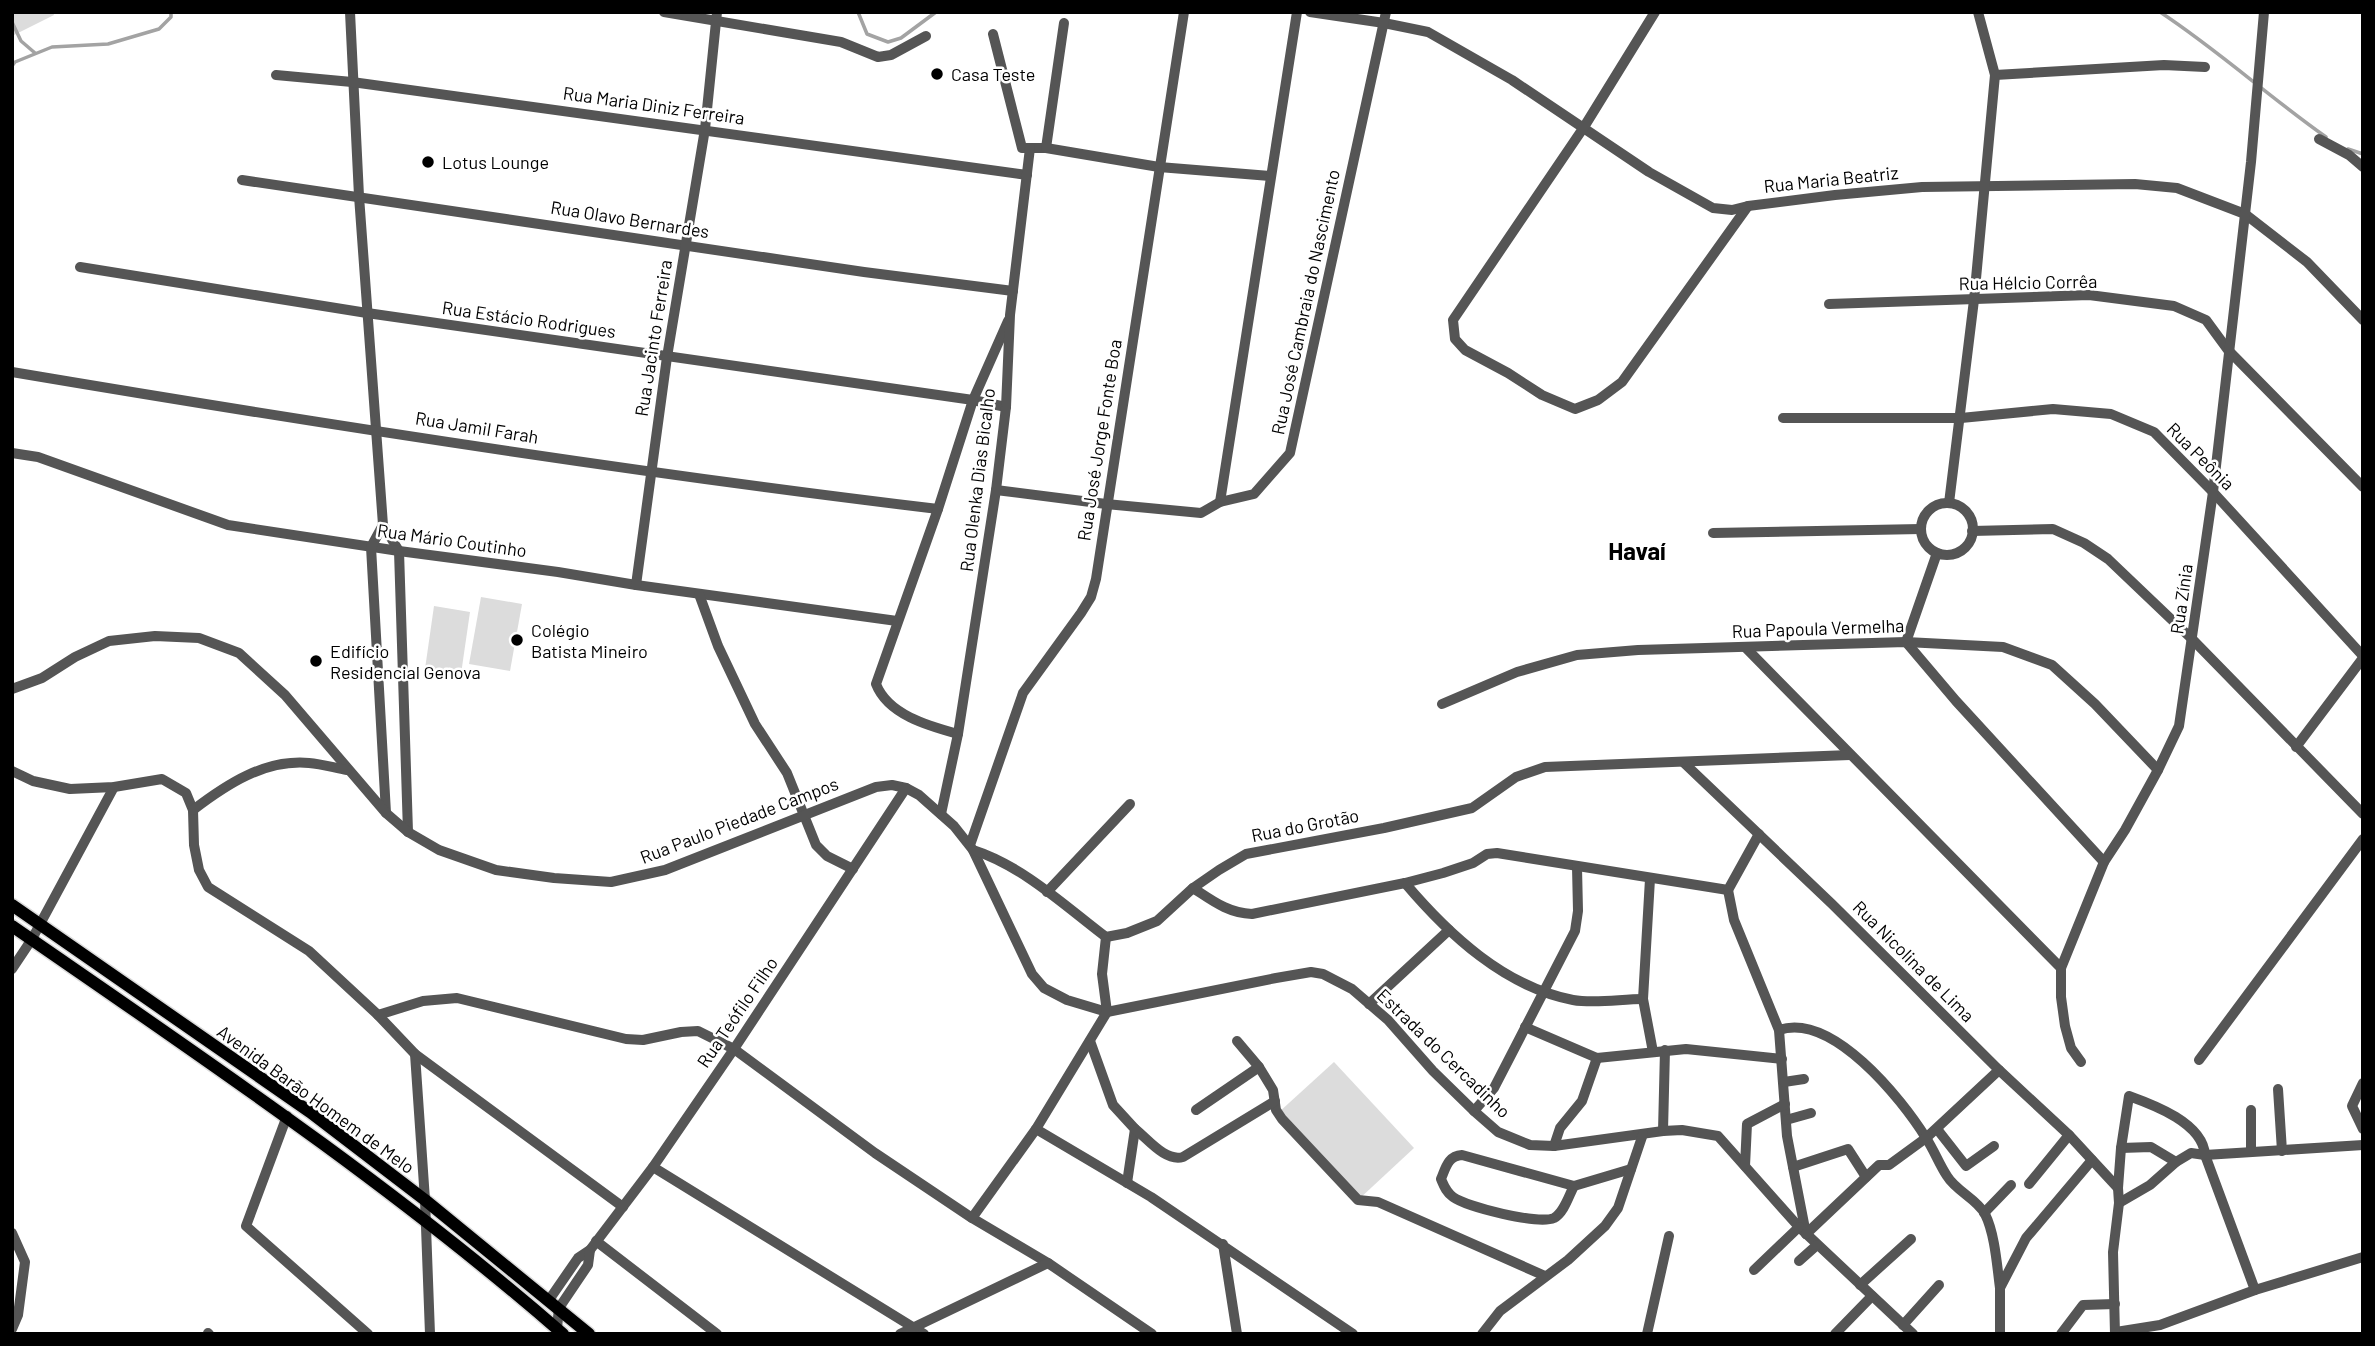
<svg xmlns="http://www.w3.org/2000/svg" width="2375" height="1346" viewBox="0 0 2375 1346" font-family="Barlow,sans-serif">
	<style>
		.green { fill: #dcdcdc }
		.lines { fill: none; stroke-linecap: round; stroke-linejoin: round }
		.stream { stroke: #a3a3a3; stroke-width: 3.5 }
		.major-casing { stroke: #dbdbdb; stroke-width: 15 }
		.minor { stroke: #555; stroke-width: 10 }
		.major { stroke: #000; stroke-width: 12 }
		.poi-dot { fill: #000; stroke: #fff; stroke-width: 2.5 }
		.labels { text-anchor: middle; dominant-baseline: central; stroke-width: 5; stroke-linejoin: round; paint-order: stroke }
		.poi-label { font-size: 18px; fill: #000; stroke: #fff; text-anchor: start }
		.street-label { font-size: 18px; fill: #000; stroke: #fff }
		.district-label { font-size: 24px; font-weight: bold; fill: #000; stroke: #fff }
	</style>
	<rect width="100%" height="100%" fill="#fff"/>
	<g class="green">
		<polygon points="12,12 53,12 54,15 12,36"/>
		<polygon points="481,597 522,604 510,671 469,664"/>
		<polygon points="434,606 470,612 461,674 425,669"/>
		<polygon points="1334,1062 1414,1148 1358,1200 1278,1113"/>
	</g>
	<g class="lines">
		<g class="stream">
			<polyline points="858,12 867,34 888,42 901,38 936,12"/>
			<path d="M2160,12c58,38 109,85 166,125"/>
			<polyline points="12,22 21,41 35,53"/>
			<polyline points="12,66 15,62 52,47 108,44 159,29 171,17 171,12"/>
			<polyline points="2348,149 2363,154"/>
			<polyline points="12,238 12,255"/>
		</g>
		<defs>
			<g id="major">
				<polyline points="12,905 310,1112 425,1200 589,1334"/>
				<path d="M12,926c188,130 379,258 551,408"/>
			</g>
		</defs>
		<use href="#major" class="major-casing"/>
		<g class="minor">
			<polyline points="350,12 359,196 383,525 399,551 408,832"/>
			<polyline points="664,12 841,42 878,57 891,55 926,36"/>
			<polyline points="1310,12 1384,23 1428,32 1512,80 1649,172 1713,208 1732,210 1748,206 1835,195 1922,187 2135,184 2177,188 2245,214 2307,262 2363,320"/>
			<polyline points="1655,12 1584,127 1453,320 1455,339 1465,350 1508,373 1542,395 1575,409 1598,400 1622,382 1748,206"/>
			<polyline points="993,34 1022,148 1046,148 1159,167 1270,176"/>
			<polyline points="276,75 352,82 1027,175"/>
			<polyline points="1995,75 2164,65 2205,67"/>
			<polyline points="2319,139 2349,155 2363,167"/>
			<polyline points="1046,148 1064,23"/>
			<polyline points="242,180 864,272 1013,291"/>
			<polyline points="80,267 367,313 973,400 1006,407"/>
			<polyline points="1829,304 2089,295 2174,306 2206,320 2228,350 2363,487"/>
			<path d="M12,372c308,52 616,100 926,137"/>
			<polyline points="1783,418 1961,418 2053,409 2111,414 2154,432 2213,492 2363,656"/>
			<polyline points="12,453 38,457 228,525 399,551 558,572 636,585 897,621"/>
			<polyline points="996,490 1106,504 1201,513 1220,502 1254,494 1290,453 1386,12"/>
			<polyline points="1220,502 1297,12"/>
			<polyline points="1949,503 1974,300 1995,75 1978,12"/>
			<circle cx="1947" cy="529" r="26"/>
			<polyline points="383,525 371,547 386,813"/>
			<polyline points="1972,531 2053,529 2084,543 2108,559 2193,640 2363,814"/>
			<polyline points="1713,533 1921,529"/>
			<polyline points="1937,553 1906,642 1956,701 2104,862"/>
			<polyline points="636,585 667,357 705,129 717,12"/>
			<polyline points="699,594 718,646 755,724 787,773 816,845 827,856 853,869"/>
			<polyline points="1745,647 2061,968"/>
			<polyline points="12,689 42,678 75,657 109,641 155,636 199,638 239,653 285,695 386,813 408,832 439,850 496,870 554,878 611,882 665,870 876,787 892,785 906,788 919,795 954,826 973,850 1032,974 1044,988 1067,1000 1107,1012 1276,978 1311,972 1323,974 1352,989 1388,1020 1433,1071 1474,1111 1498,1132 1530,1145 1554,1146 1663,1131 1682,1130 1718,1136 1799,1227 1913,1334"/>
			<polyline points="1442,704 1517,672 1577,655 1638,650 1906,642 2003,647 2052,665 2095,704 2158,770"/>
			<path d="M958,734c-29,-8 -70,-19 -82,-50l62,-175 35,-109 35,-79"/>
			<polyline points="2296,747 2363,658"/>
			<polyline points="1683,762 1832,904 1999,1070 2069,1135 2118,1188"/>
			<polyline points="12,771 33,781 70,789 114,787 162,779 186,793 193,810 194,845 199,870 208,887 309,951 378,1015 415,1054 623,1207"/>
			<path d="M193,810c34,-26 72,-51 116,-47 13,1 26,5 38,7"/>
			<polyline points="941,814 958,734 996,490 1006,407 1010,315 1030,148"/>
			<polyline points="970,845 1023,693 1081,613 1091,597 1096,579 1184,12"/>
			<path d="M973,850c50,16 92,56 133,87l21,-4 30,-12 36,-33 26,-18 27,-16 138,-26 88,-20 44,-31 29,-10 305,-12"/>
			<polyline points="1650,879 1643,999 1653,1052"/>
			<path d="M1405,883c44,52 100,104 168,117 22,4 48,-1 70,-1"/>
			<path d="M1193,888c20,13 35,25 59,26l153,-31 38,-10 30,-10 14,-9 10,-1 231,37 31,-56"/>
			<polyline points="1728,890 1734,920 1779,1030 1787,1136 1806,1234"/>
			<polyline points="1047,892 1130,804"/>
			<polyline points="12,969 32,939 114,787"/>
			<polyline points="1369,1004 1449,930"/>
			<polyline points="378,1015 423,1001 457,998 626,1039 643,1040 681,1032 698,1031 734,1049 875,1153 972,1218 1048,1263 1152,1334"/>
			<polyline points="1525,1027 1597,1058 1686,1049 1782,1059"/>
			<path d="M1779,1030c53,-18 122,68 147,108 8,12 13,26 21,38 9,15 30,23 38,38 10,20 12,52 15,74"/>
			<polyline points="1090,1041 1113,1105 1135,1129 1127,1183"/>
			<polyline points="1237,1041 1259,1067"/>
			<polyline points="415,1054 425,1200 430,1334"/>
			<polyline points="2199,1060 2363,839"/>
			<polyline points="2081,1062 2071,1048 2065,1026 2061,997 2061,968 2104,862 2125,830 2158,770 2179,726 2213,492 2251,162 2264,12"/>
			<polyline points="1784,1082 1804,1079"/>
			<polyline points="2363,1083 2352,1106 2363,1129"/>
			<polyline points="2278,1089 2282,1151"/>
			<polyline points="1196,1110 1259,1067 1273,1090 1276,1110 1282,1119 1358,1200 1378,1202 1545,1276"/>
			<polyline points="1474,1111 1494,1088 1575,931 1578,911 1577,867"/>
			<polyline points="287,1116 246,1226 368,1334"/>
			<polyline points="1786,1120 1811,1113"/>
			<polyline points="1036,1129 1151,1197 1353,1334"/>
			<path d="M1135,1129c13,10 30,33 48,28l92,-56"/>
			<polyline points="1937,1129 1966,1166 1994,1146"/>
			<polyline points="1663,1131 1665,1050"/>
			<polyline points="1554,1146 1560,1128 1582,1101 1597,1058"/>
			<polyline points="2121,1148 2151,1147 2176,1162"/>
			<polyline points="2251,1152 2251,1110"/>
			<path d="M1462,1155l112,31c-5,9 -10,27 -20,32 -16,7 -87,-11 -101,-21 -7,-5 -9,-11 -12,-18 5,-12 7,-23 21,-24z"/>
			<polyline points="1745,1166 1747,1124 1785,1104"/>
			<polyline points="653,1167 924,1334"/>
			<polyline points="1793,1167 1848,1149 1866,1177"/>
			<polyline points="2029,1184 2069,1135"/>
			<polyline points="1574,1186 1631,1169"/>
			<polyline points="2119,1203 2150,1185 2176,1162 2191,1153 2205,1155 2363,1145"/>
			<polyline points="1984,1213 2011,1185"/>
			<polyline points="972,1218 1036,1129 1107,1012 1102,974 1106,937"/>
			<polyline points="12,1233 25,1262 18,1315 12,1329"/>
			<polyline points="1806,1234 1879,1165 1889,1165 1926,1138 1999,1070"/>
			<polyline points="596,1241 717,1334"/>
			<polyline points="1223,1244 1237,1334"/>
			<polyline points="1799,1261 1817,1245"/>
			<polyline points="1754,1270 1799,1227"/>
			<polyline points="1860,1285 1911,1239"/>
			<polyline points="549,1300 578,1258 590,1250 653,1167 734,1049 906,788"/>
			<polyline points="1903,1325 1939,1285"/>
			<polyline points="557,1328 559,1308 588,1265 590,1250"/>
			<polyline points="2116,1332 2160,1325 2255,1290 2363,1257"/>
			<polyline points="208,1333 209,1334"/>
			<polyline points="900,1334 1048,1263"/>
			<polyline points="1482,1334 1500,1311 1568,1260 1605,1226 1618,1208 1643,1134"/>
			<polyline points="1647,1334 1669,1236"/>
			<polyline points="1835,1334 1872,1296"/>
			<polyline points="2000,1334 2000,1288 2026,1238 2092,1160"/>
			<polyline points="2061,1334 2083,1305 2115,1304"/>
			<path d="M2115,1334l-2,-82 6,-49 -1,-15 3,-40 8,-52c25,9 74,27 76,59l50,135"/>
		</g>
		<use href="#major" class="major"/>
	</g>
	<g class="poi-dot">
		<circle cx="937" cy="74" r="7"/>
		<circle cx="428" cy="162" r="7"/>
		<circle cx="517" cy="640" r="7"/>
		<circle cx="316" cy="661" r="7"/>
	</g>
	<g class="labels">
		<g class="poi-label">
			<text x="951" y="74">Casa Teste</text>
			<text x="442" y="162">Lotus Lounge</text>
			<text x="531" y="630">Colégio<tspan x="531" dy="21">Batista Mineiro</tspan></text>
			<text x="330" y="651">Edifício<tspan x="330" dy="21">Residencial Genova</tspan></text>
		</g>
		<g class="street-label">
			<text transform="translate(654 105) rotate(8)">Rua Maria Diniz Ferreira</text>
			<text transform="translate(1831 179) rotate(-6)">Rua Maria Beatriz</text>
			<text transform="translate(630 219) rotate(9)">Rua Olavo Bernardes</text>
			<text transform="translate(2028 282) rotate(-1)">Rua Hélcio Corrêa</text>
			<text transform="translate(1305 302) rotate(-78)">Rua José Cambraia do Nascimento</text>
			<text transform="translate(529 319) rotate(8)">Rua Estácio Rodrigues</text>
			<text transform="translate(653 338) rotate(-81)">Rua Jacinto Ferreira</text>
			<text transform="translate(477 427) rotate(9)">Rua Jamil Farah</text>
			<text transform="translate(1099 440) rotate(-81)">Rua José Jorge Fonte Boa</text>
			<text transform="translate(2201 456) rotate(45)">Rua Peônia</text>
			<text transform="translate(977 480) rotate(-83)">Rua Olenka Dias Bicalho</text>
			<text transform="translate(452 540) rotate(8)">Rua Mário Coutinho</text>
			<text transform="translate(2181 599) rotate(-82)">Rua Zínia</text>
			<text transform="translate(1818 628) rotate(-2)">Rua Papoula Vermelha</text>
			<text transform="translate(739 820) rotate(-21)">Rua Paulo Piedade Campos</text>
			<text transform="translate(1305 825) rotate(-11)">Rua do Grotão</text>
			<text transform="translate(1914 961) rotate(45)">Rua Nicolina de Lima</text>
			<text transform="translate(737 1012) rotate(-56)">Rua Teófilo Filho</text>
			<text transform="translate(1444 1053) rotate(44)">Estrada do Cercadinho</text>
			<text transform="translate(316 1099) rotate(36)">Avenida Barão Homem de Melo</text>
		</g>
		<g class="district-label">
			<text x="1637" y="550">Havaí</text>
		</g>
	</g>
	<rect width="2375" height="1346" fill="none" stroke="#000000" stroke-width="28"/>
</svg>
